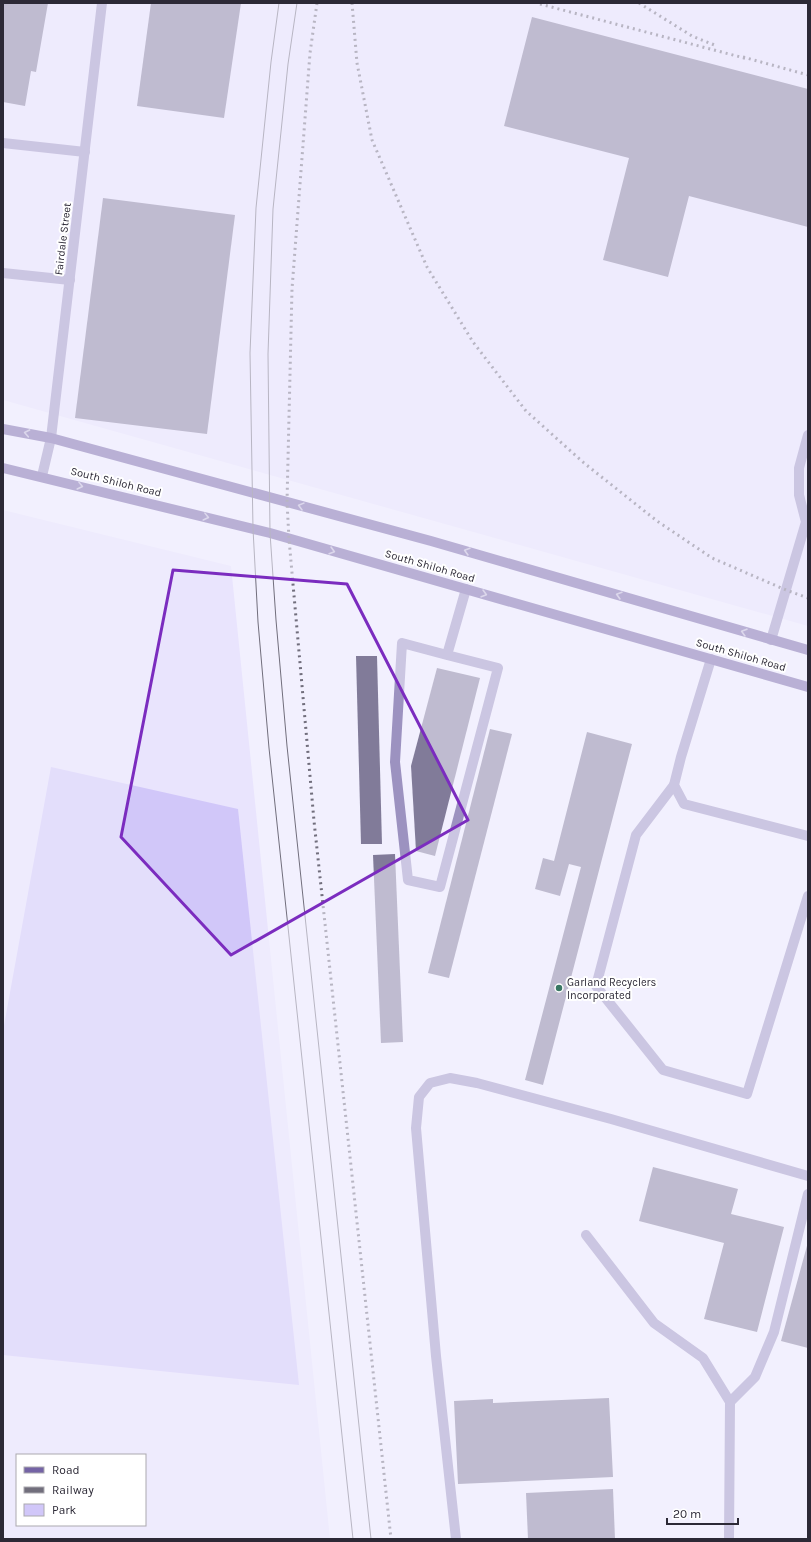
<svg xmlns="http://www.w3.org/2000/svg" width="811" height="1542" viewBox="0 0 811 1542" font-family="Karla,sans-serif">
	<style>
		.built { fill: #e9e4fd; fill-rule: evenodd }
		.green { fill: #d1c7f9 }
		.building { fill: #817b99 }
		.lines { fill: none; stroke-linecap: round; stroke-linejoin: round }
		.service { stroke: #9c92c0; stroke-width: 10 }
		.minor { stroke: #9c92c0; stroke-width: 10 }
		.secondary { stroke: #7463a5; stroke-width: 10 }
		.tram { stroke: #716e7c; stroke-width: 1 }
		.rail { stroke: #716e7c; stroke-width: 3; stroke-dasharray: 2 4; stroke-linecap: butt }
		.oneway { stroke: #c0b9d6 }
		.marked { fill: none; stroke: #7b2cbf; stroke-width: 3; stroke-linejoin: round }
		.poi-dot { fill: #397763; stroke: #fff; stroke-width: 1.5 }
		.labels { text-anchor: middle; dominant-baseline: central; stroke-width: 4; stroke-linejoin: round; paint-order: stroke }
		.street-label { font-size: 11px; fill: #2c2936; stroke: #fff }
		.poi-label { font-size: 11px; fill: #2c2936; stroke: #fff; text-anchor: start }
	</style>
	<rect width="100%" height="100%" fill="#f2f0fe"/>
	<g class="built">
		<polygon points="3,3 808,3 808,626 3,400"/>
		<path d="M3,510l228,56 99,973h-327zM17,1455h128v70h-128z"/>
	</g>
	<polygon class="green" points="51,767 238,809 299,1385 3,1355 3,1031"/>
	<g class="building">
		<polygon points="3,3 48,3 36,72 31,71 25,106 3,102"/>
		<polygon points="151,3 241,3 224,118 137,106"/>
		<polygon points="532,17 808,89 808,227 689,196 668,277 603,260 629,158 504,126"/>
		<polygon points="103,198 235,215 207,434 75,418"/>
		<polygon points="356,656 377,656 382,844 361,844"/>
		<polygon points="437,668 480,678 435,856 416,851 411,766"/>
		<polygon points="490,729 512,734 449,978 428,973"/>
		<polygon points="587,732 632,744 543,1085 525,1080 581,867 569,864 560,896 535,889 543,858 554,861"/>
		<polygon points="395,854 403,1042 381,1043 373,855"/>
		<polygon points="653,1167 738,1189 731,1214 784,1227 757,1332 704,1319 724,1243 639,1221"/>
		<polygon points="808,1242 808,1348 781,1341"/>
		<polygon points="609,1398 613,1477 458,1484 454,1401 493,1399 493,1403"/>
		<polygon points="613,1489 615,1539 528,1539 526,1493"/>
	</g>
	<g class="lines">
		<g class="service">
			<polyline points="3,143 85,152"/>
			<polyline points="3,273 70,280"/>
			<polyline points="771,640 806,522 799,495 799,468 808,435"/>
			<polyline points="447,655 498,668 440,887 408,880 395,762 402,643 447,655 466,589"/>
			<polyline points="711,659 681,757 674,785 684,804 808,836"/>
			<polyline points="674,785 636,835 596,986 663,1070 747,1094 808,896"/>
			<polyline points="586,1235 654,1323 703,1358 730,1402 729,1539"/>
			<polyline points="730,1402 755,1377 774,1332 808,1194"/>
			<polyline points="456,1539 436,1356 416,1128 419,1097 430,1083 450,1078 477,1083 611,1119 808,1176"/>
		</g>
		<polyline class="minor" points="42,476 51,438 102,3"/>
		<g class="secondary">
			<polyline points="3,429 51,438 431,541 808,650"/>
			<polyline points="3,468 270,533 808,687"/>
		</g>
		<g class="tram">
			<polyline points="279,3 271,62 256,208 250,353 253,529 258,622 269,748 353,1539"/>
			<polyline points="297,3 288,64 273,209 268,354 270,533 276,620 287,746 371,1539"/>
		</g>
		<g class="rail">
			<polyline points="317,3 310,53 292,289 287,502 289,539 314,821 391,1539"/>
			<polyline points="352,3 357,63 372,140 427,267 473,342 526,411 584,463 657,521 712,558 786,590 808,598"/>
			<polyline points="639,3 692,36 717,46"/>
			<polyline points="540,4 748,59"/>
			<polyline points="743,57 808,75"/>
		</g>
	</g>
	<defs><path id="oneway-chevron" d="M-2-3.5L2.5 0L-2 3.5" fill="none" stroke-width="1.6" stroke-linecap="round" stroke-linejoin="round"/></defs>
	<g class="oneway">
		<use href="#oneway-chevron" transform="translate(27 433) rotate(-169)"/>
		<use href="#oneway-chevron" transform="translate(80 486) rotate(14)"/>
		<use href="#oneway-chevron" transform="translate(301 506) rotate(-165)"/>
		<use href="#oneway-chevron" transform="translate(206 517) rotate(14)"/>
		<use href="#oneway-chevron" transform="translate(332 551) rotate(16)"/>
		<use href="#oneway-chevron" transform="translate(467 551) rotate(-164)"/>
		<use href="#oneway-chevron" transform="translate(484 594) rotate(16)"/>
		<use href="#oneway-chevron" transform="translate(619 595) rotate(-164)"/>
		<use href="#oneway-chevron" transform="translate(744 632) rotate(-164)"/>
	</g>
	<path d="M0 0H811V1542H0ZM173,570l174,14 121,236 -237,135 -110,-118z" fill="#f2f0fe" fill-opacity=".55" fill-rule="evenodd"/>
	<path class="marked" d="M173,570l174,14 121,236 -237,135 -110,-118z"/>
	<circle class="poi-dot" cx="559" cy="988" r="4"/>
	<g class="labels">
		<g class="street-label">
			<text transform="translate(63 239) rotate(-83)">Fairdale Street</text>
			<text transform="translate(116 482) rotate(14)">South Shiloh Road</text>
			<text transform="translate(430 566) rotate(16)">South Shiloh Road</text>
			<text transform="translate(741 655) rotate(16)">South Shiloh Road</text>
		</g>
		<g class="poi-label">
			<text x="567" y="982">Garland Recyclers<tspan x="567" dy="13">Incorporated</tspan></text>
		</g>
	</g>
	<rect width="811" height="1542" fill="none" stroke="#2c2936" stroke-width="8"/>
	<rect x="16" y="1454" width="130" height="72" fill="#ffffff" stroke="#aba9af"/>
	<rect x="24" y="1467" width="20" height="6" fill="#7463a5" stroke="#aba9af"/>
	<text x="52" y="1474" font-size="12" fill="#2c2936">Road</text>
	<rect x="24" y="1487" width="20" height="6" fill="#716e7c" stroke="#aba9af"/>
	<text x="52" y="1494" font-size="12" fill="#2c2936">Railway</text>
	<rect x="24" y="1504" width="20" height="12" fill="#d1c7f9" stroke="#aba9af"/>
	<text x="52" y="1514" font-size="12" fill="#2c2936">Park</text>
	<path d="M667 1518v6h71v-6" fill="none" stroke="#2c2936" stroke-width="2"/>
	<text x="673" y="1518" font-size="12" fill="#2c2936" stroke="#ffffff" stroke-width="3" paint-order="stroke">20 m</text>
</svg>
